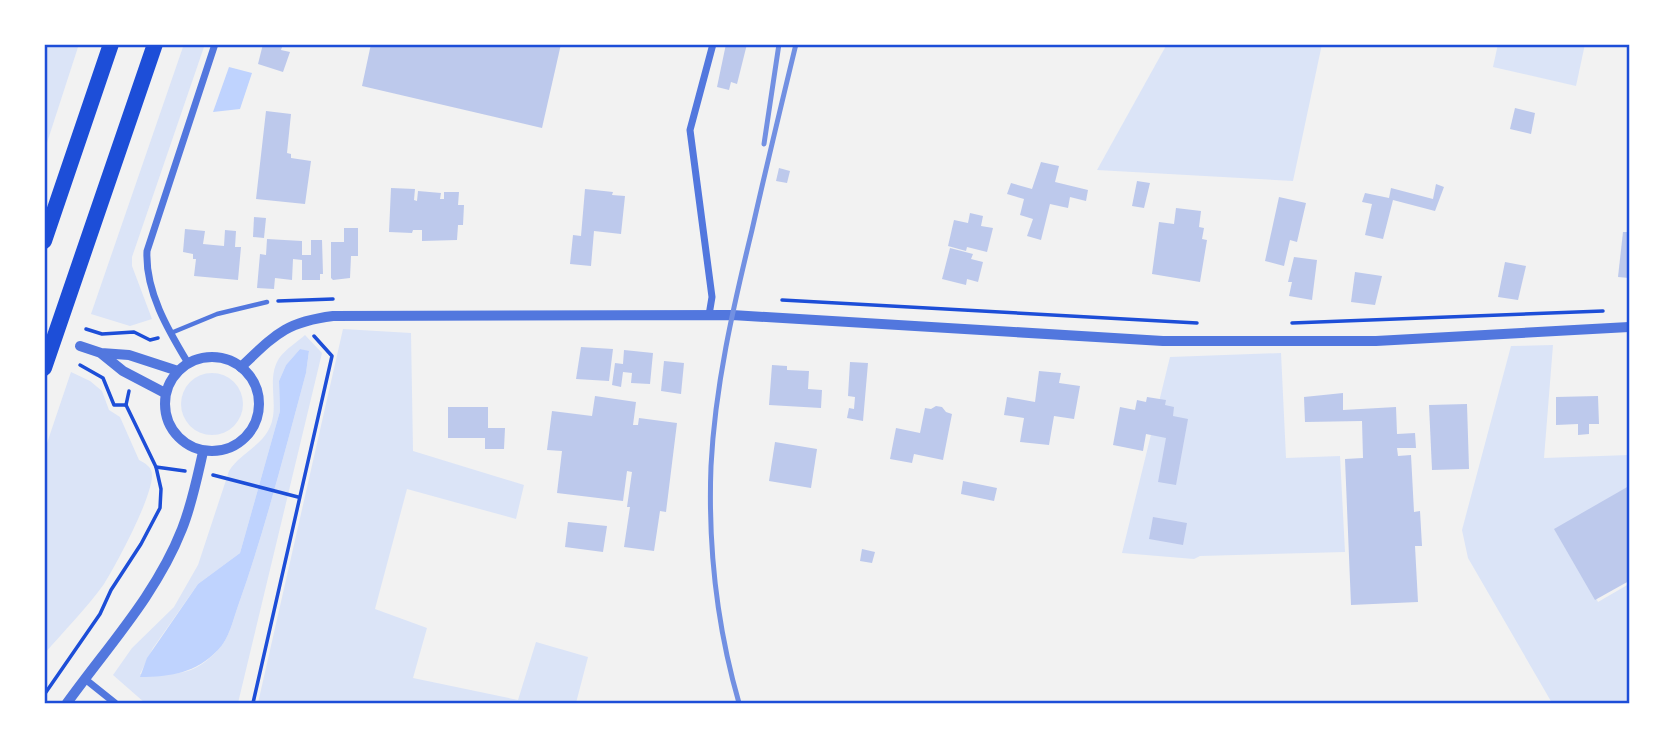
<svg xmlns="http://www.w3.org/2000/svg" width="1673" height="747" viewBox="0 0 1673 747" font-family="'Fira Sans Condensed',sans-serif">
	<style>
		.green { fill: #dbe4f7; fill-rule: evenodd }
		.water { fill: #bfd3fe }
		.building { fill: #bdc9ec }
		.lines { fill: none; stroke-linecap: round; stroke-linejoin: round }
		.path { stroke: #1d4ed8; stroke-width: 3.5 }
		.service { stroke: #5277de; stroke-width: 4.5 }
		.minor { stroke: #5277de; stroke-width: 7 }
		.tertiary { stroke: #5277de; stroke-width: 10 }
		.motorway { stroke: #1d4ed8; stroke-width: 16 }
		.rail { stroke: #7290e2; stroke-width: 5 }
		.neatline { fill: none; stroke: #1d4ed8; stroke-width: 2.5 }
	</style>
	<rect width="100%" height="100%" fill="#f2f2f2"/>
	<g class="green">
		<polygon points="44,44 79,44 44,152"/>
		<polygon points="184,44 205,44 132,257 132,266 152,319 130,326 91,314"/>
		<polygon points="1167,44 1322,44 1293,181 1097,170"/>
		<polygon points="1498,44 1585,44 1576,86 1493,67"/>
		<polygon points="343,329 411,333 413,451 524,485 516,519 407,489 375,609 427,628 413,678 518,700 536,642 588,657 576,703 258,703"/>
		<path d="M305,335l17,18 -84,350h-93l-32,-28 19,-27 42,-41 24,-42 31,-94c11,-18 32,-24 41,-44 10,-22 -5,-49 10,-70 6,-8 17,-15 25,-22zM300,349l9,3 -3,21c-21,78 -41,157 -68,233 -5,14 -9,33 -20,44 -25,27 -44,25 -78,24l13,-26 45,-64 42,-31 40,-142 -1,-30 7,-16z"/>
		<polygon points="1553,345 1544,458 1629,455 1629,489 1557,530 1598,602 1629,584 1629,703 1552,703 1468,558 1462,530 1511,346"/>
		<polygon points="1281,353 1286,458 1340,456 1345,552 1200,556 1194,559 1122,553 1170,357"/>
		<path d="M71,372l19,9 12,10 7,19 11,7 19,43c6,3 13,7 13,15 1,21 -36,90 -48,109 -18,25 -40,47 -60,70v-202z"/>
		<circle cx="212" cy="404" r="31"/>
	</g>
	<g class="water">
		<polygon points="229,67 252,73 240,109 213,112"/>
		<path d="M300,349l9,2 -3,22c-21,78 -41,157 -68,233 -5,14 -9,33 -20,44 -22,23 -48,27 -78,27l7,-19 51,-74 42,-31 40,-142 -1,-30 7,-16z"/>
	</g>
	<g class="building">
		<polygon points="263,44 283,44 281,50 290,52 283,72 258,64"/>
		<polygon points="371,44 561,44 542,128 362,86"/>
		<polygon points="726,44 747,44 737,84 731,82 729,90 717,87"/>
		<polygon points="1515,108 1535,113 1531,134 1510,129"/>
		<polygon points="266,111 291,114 287,153 291,154 291,158 311,161 305,204 256,199"/>
		<polygon points="1041,162 1059,166 1055,182 1088,190 1086,201 1070,197 1068,208 1050,204 1041,240 1027,236 1033,219 1020,215 1024,199 1007,194 1011,183 1032,189"/>
		<polygon points="779,168 790,171 787,183 776,181"/>
		<polygon points="1137,181 1150,183 1144,208 1132,206"/>
		<polygon points="1436,184 1444,187 1435,211 1393,200 1383,239 1365,235 1372,204 1362,202 1365,193 1389,198 1391,188 1433,199"/>
		<polygon points="391,188 415,189 414,200 417,201 418,191 441,193 440,199 444,199 444,192 459,192 458,205 464,205 463,225 458,225 457,240 422,241 422,230 413,230 412,233 389,232"/>
		<polygon points="585,189 613,192 612,195 625,196 621,234 594,231 591,266 570,264 573,235 581,236"/>
		<polygon points="1279,197 1306,203 1297,242 1290,240 1284,266 1265,261"/>
		<polygon points="1176,208 1201,211 1199,227 1204,228 1202,239 1207,240 1200,282 1152,274 1159,222 1174,224"/>
		<polygon points="970,213 983,216 981,226 993,228 987,252 967,247 966,251 948,246 954,220 968,223"/>
		<polygon points="254,217 266,218 264,238 253,237"/>
		<polygon points="344,228 358,228 358,256 351,256 350,278 333,280 331,278 331,242 344,242"/>
		<polygon points="185,229 205,231 203,244 224,246 225,230 236,231 235,247 241,247 238,280 194,276 196,259 193,259 193,254 183,252"/>
		<polygon points="1623,232 1629,232 1629,278 1618,277"/>
		<polygon points="267,239 302,241 302,255 311,255 311,240 322,240 323,274 320,274 320,280 302,280 302,260 293,259 292,280 275,278 274,289 257,288 260,254 266,255"/>
		<polygon points="950,248 973,254 971,259 983,262 978,282 967,279 966,285 942,279"/>
		<polygon points="1294,257 1317,260 1312,300 1289,296 1292,282 1288,282"/>
		<polygon points="1505,262 1526,266 1518,300 1498,297"/>
		<polygon points="1355,272 1382,276 1375,305 1351,302"/>
		<polygon points="581,347 613,349 609,381 576,379"/>
		<polygon points="624,350 653,353 650,384 631,383 632,373 623,372 621,387 612,385 615,363 623,364"/>
		<polygon points="664,361 684,363 681,394 661,391"/>
		<polygon points="850,362 868,363 863,421 847,418 849,408 854,409 855,397 848,396"/>
		<polygon points="772,365 787,366 787,370 809,371 808,389 822,390 821,408 769,405"/>
		<polygon points="1039,371 1061,373 1059,383 1080,386 1074,419 1054,416 1049,445 1020,442 1024,418 1004,415 1007,397 1035,402"/>
		<polygon points="1343,393 1343,410 1396,407 1397,434 1415,433 1416,448 1397,448 1398,456 1411,455 1414,512 1420,511 1422,546 1415,546 1418,602 1351,605 1345,459 1363,458 1362,421 1305,422 1304,397"/>
		<polygon points="595,396 636,402 633,425 638,425 639,418 677,423 666,512 660,511 654,551 624,547 630,507 627,507 632,472 627,471 623,501 557,493 562,451 547,450 552,411 592,416"/>
		<polygon points="1598,396 1599,424 1589,424 1589,434 1578,435 1578,424 1556,425 1556,397"/>
		<polygon points="1147,397 1166,400 1165,405 1174,407 1173,416 1188,419 1176,485 1158,482 1166,438 1146,434 1143,451 1113,445 1120,407 1135,410 1137,400 1146,402"/>
		<polygon points="1467,404 1469,469 1432,470 1429,405"/>
		<polygon points="936,406 942,407 946,412 952,414 943,460 914,454 912,463 890,459 896,428 920,433 925,408 931,409"/>
		<polygon points="448,407 488,407 488,428 505,428 504,449 485,449 485,438 448,438"/>
		<polygon points="775,442 817,449 811,488 769,481"/>
		<polygon points="963,481 997,488 994,501 961,494"/>
		<polygon points="1629,486 1629,581 1595,600 1554,529"/>
		<polygon points="1153,517 1187,523 1183,545 1149,539"/>
		<polygon points="568,522 607,526 603,552 565,547"/>
		<polygon points="862,549 875,552 872,563 860,561"/>
	</g>
	<g class="lines">
		<g class="path">
			<polyline points="782,300 1197,323"/>
			<polyline points="278,301 333,299"/>
			<polyline points="1292,323 1603,311"/>
			<polyline points="86,329 102,334 134,332 150,340 158,338"/>
			<polyline points="80,365 103,378 114,405 126,405"/>
			<polyline points="126,405 129,391"/>
			<polyline points="156,467 185,471"/>
			<polyline points="213,475 298,497"/>
			<polyline points="44,695 100,614 111,590 141,544 160,508 161,489 156,467 126,405"/>
			<polyline points="253,703 332,356 314,336"/>
		</g>
		<polyline class="service" points="171,333 217,314 267,302"/>
		<g class="minor">
			<polyline points="709,315 712,297 690,130 713,44"/>
			<path d="M188,363c-20,-33 -43,-72 -41,-112l68,-207"/>
			<polyline points="85,679 115,703"/>
		</g>
		<g class="tertiary">
			<polyline points="80,346 101,353 129,355 178,371"/>
			<polyline points="102,354 123,371 165,393"/>
			<circle cx="212" cy="404" r="47"/>
			<path d="M241,367c34,-32 44,-45 92,-51l399,-1 431,26h213l253,-14"/>
			<path d="M67,703c41,-57 89,-108 115,-174 10,-25 15,-51 21,-77"/>
		</g>
		<g class="motorway">
			<polyline points="44,241 111,44"/>
			<polyline points="44,368 155,44"/>
		</g>
		<g class="rail">
			<polyline points="764,144 779,44"/>
			<path d="M739,703c-22,-76 -31,-158 -28,-237 4,-80 22,-158 41,-236 14,-62 29,-124 44,-186"/>
		</g>
	</g>
	<rect width="1673" height="747" fill="none" stroke="#ffffff" stroke-width="91"/>
	<rect x="46" y="46" width="1582" height="656" class="neatline"/>
</svg>
